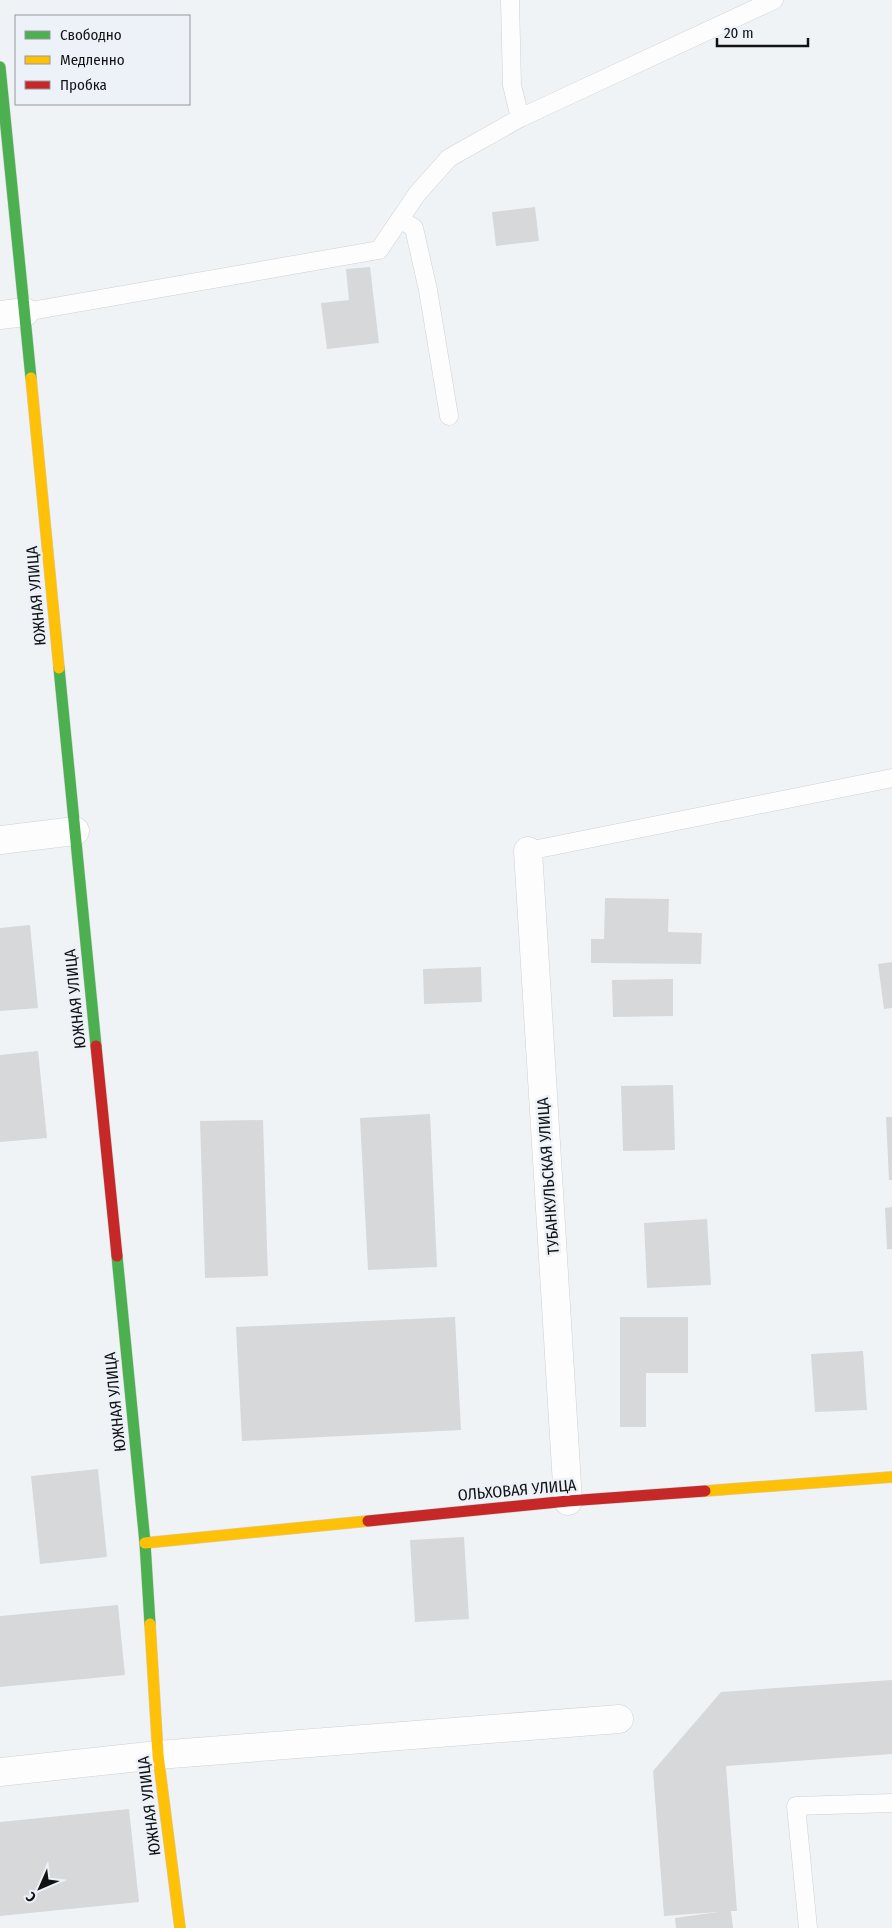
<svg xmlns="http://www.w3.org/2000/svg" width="892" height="1928" viewBox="0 0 892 1928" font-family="'Fira Sans Condensed',sans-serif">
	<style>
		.building { fill: #d6d8da }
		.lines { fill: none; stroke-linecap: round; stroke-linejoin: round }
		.lane-casing { stroke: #ced1d3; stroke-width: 19 }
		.street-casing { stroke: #ced1d3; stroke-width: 29 }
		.fast-casing { stroke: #ced1d3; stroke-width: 12 }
		.slow-casing { stroke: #ced1d3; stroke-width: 12 }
		.jam-casing { stroke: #ced1d3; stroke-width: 12 }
		.lane { stroke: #fdfdfe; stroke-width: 18 }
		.street { stroke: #fdfdfe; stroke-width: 28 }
		.fast { stroke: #4caf50; stroke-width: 11 }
		.slow { stroke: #ffc107; stroke-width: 11 }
		.jam { stroke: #c62828; stroke-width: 11 }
		.labels { text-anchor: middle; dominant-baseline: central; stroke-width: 5; stroke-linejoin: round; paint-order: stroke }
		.street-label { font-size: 16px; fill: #101214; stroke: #edf2f9 }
	</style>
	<rect width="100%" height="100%" fill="#f0f3f6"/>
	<g class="building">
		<polygon points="535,207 539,241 496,246 492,212"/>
		<polygon points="370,267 379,343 327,349 321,303 349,300 346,269"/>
		<polygon points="605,898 669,899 668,932 702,933 701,964 591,963 591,939 604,939"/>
		<polygon points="30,925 38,1008 0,1011 0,928"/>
		<polygon points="892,962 892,1008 884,1009 878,964"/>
		<polygon points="481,967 482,1002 424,1004 423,969"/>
		<polygon points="673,979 673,1016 613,1017 612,980"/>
		<polygon points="38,1051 47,1138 0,1142 0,1055"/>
		<polygon points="673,1085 675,1150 623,1151 621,1086"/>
		<polygon points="430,1114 437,1267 368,1270 360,1118"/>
		<polygon points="886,1117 892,1117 892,1180 889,1180"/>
		<polygon points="263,1120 268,1276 205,1278 200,1121"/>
		<polygon points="892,1207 892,1249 887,1249 885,1208"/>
		<polygon points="707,1219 711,1285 647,1288 644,1223"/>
		<polygon points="455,1317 461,1430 242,1441 236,1327"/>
		<polygon points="620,1317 688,1317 688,1373 646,1373 646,1427 620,1427"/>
		<polygon points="863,1351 867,1410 815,1412 811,1354"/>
		<polygon points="98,1469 107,1557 40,1564 31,1476"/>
		<polygon points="464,1537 469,1619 415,1622 410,1540"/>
		<polygon points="118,1605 125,1675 0,1687 0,1616"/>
		<polygon points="892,1680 892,1754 726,1766 737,1911 731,1911 733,1928 676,1928 675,1918 718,1912 664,1916 653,1771 721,1692"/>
		<polygon points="129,1809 139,1902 0,1916 0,1822"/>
	</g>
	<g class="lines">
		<defs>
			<g id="lane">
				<polyline points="510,0 512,85 520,118"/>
				<polyline points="400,219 414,228 428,290 449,416"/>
				<polyline points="25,312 379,250 417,194 449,158 520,118 774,0"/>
				<polyline points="528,851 892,778"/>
				<polyline points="808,1928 796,1806 892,1803"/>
			</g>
			<g id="street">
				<polyline points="0,315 25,312"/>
				<polyline points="0,840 75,831"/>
				<polyline points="528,851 568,1501"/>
				<polyline points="0,1772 158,1755 619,1719"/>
			</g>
			<g id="fast">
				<polyline points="0,67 31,378"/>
				<polyline points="59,668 96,1046"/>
				<polyline points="117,1256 145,1543 150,1624"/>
			</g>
			<g id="slow">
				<polyline points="31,378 59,668"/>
				<polyline points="705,1491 892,1477"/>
				<polyline points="145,1543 368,1521"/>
				<polyline points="150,1624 158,1755 180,1928"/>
			</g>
			<g id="jam">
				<polyline points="96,1046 117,1256"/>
				<polyline points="368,1521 568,1501 705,1491"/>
			</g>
		</defs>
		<use href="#lane" class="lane-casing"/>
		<use href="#street" class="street-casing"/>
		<use href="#fast" class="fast-casing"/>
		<use href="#slow" class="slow-casing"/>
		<use href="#jam" class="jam-casing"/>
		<use href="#lane" class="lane"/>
		<use href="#street" class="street"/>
		<use href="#fast" class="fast"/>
		<use href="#slow" class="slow"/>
		<use href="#jam" class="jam"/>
	</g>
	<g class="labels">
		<g class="street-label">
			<text transform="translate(36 596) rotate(-95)">ЮЖНАЯ УЛИЦА</text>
			<text transform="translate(75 999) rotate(-96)">ЮЖНАЯ УЛИЦА</text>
			<text transform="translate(548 1176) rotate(-94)">ТУБАНКУЛЬСКАЯ УЛИЦА</text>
			<text transform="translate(115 1402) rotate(-96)">ЮЖНАЯ УЛИЦА</text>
			<text transform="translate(517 1490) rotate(-5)">ОЛЬХОВАЯ УЛИЦА</text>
			<text transform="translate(149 1806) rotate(-97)">ЮЖНАЯ УЛИЦА</text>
		</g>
	</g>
	<rect x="15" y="15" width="175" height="90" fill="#edf2f9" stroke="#95989d"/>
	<rect x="25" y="31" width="25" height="8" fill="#4caf50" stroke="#95989d"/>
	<text x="60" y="40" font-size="15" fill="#101214">Свободно</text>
	<rect x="25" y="56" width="25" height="8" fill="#ffc107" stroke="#95989d"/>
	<text x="60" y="65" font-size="15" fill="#101214">Медленно</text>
	<rect x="25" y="81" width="25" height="8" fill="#c62828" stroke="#95989d"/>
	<text x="60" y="90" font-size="15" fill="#101214">Пробка</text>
	<g transform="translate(40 1888) rotate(225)" stroke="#edf2f9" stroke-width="4" paint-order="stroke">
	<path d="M0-4L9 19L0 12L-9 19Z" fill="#101214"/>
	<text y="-8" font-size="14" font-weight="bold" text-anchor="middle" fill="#101214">С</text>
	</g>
	<path d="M717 38v8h91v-8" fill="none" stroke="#101214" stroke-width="2.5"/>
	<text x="724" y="38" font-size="15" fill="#101214" stroke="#edf2f9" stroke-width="4" paint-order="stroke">20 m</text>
</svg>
